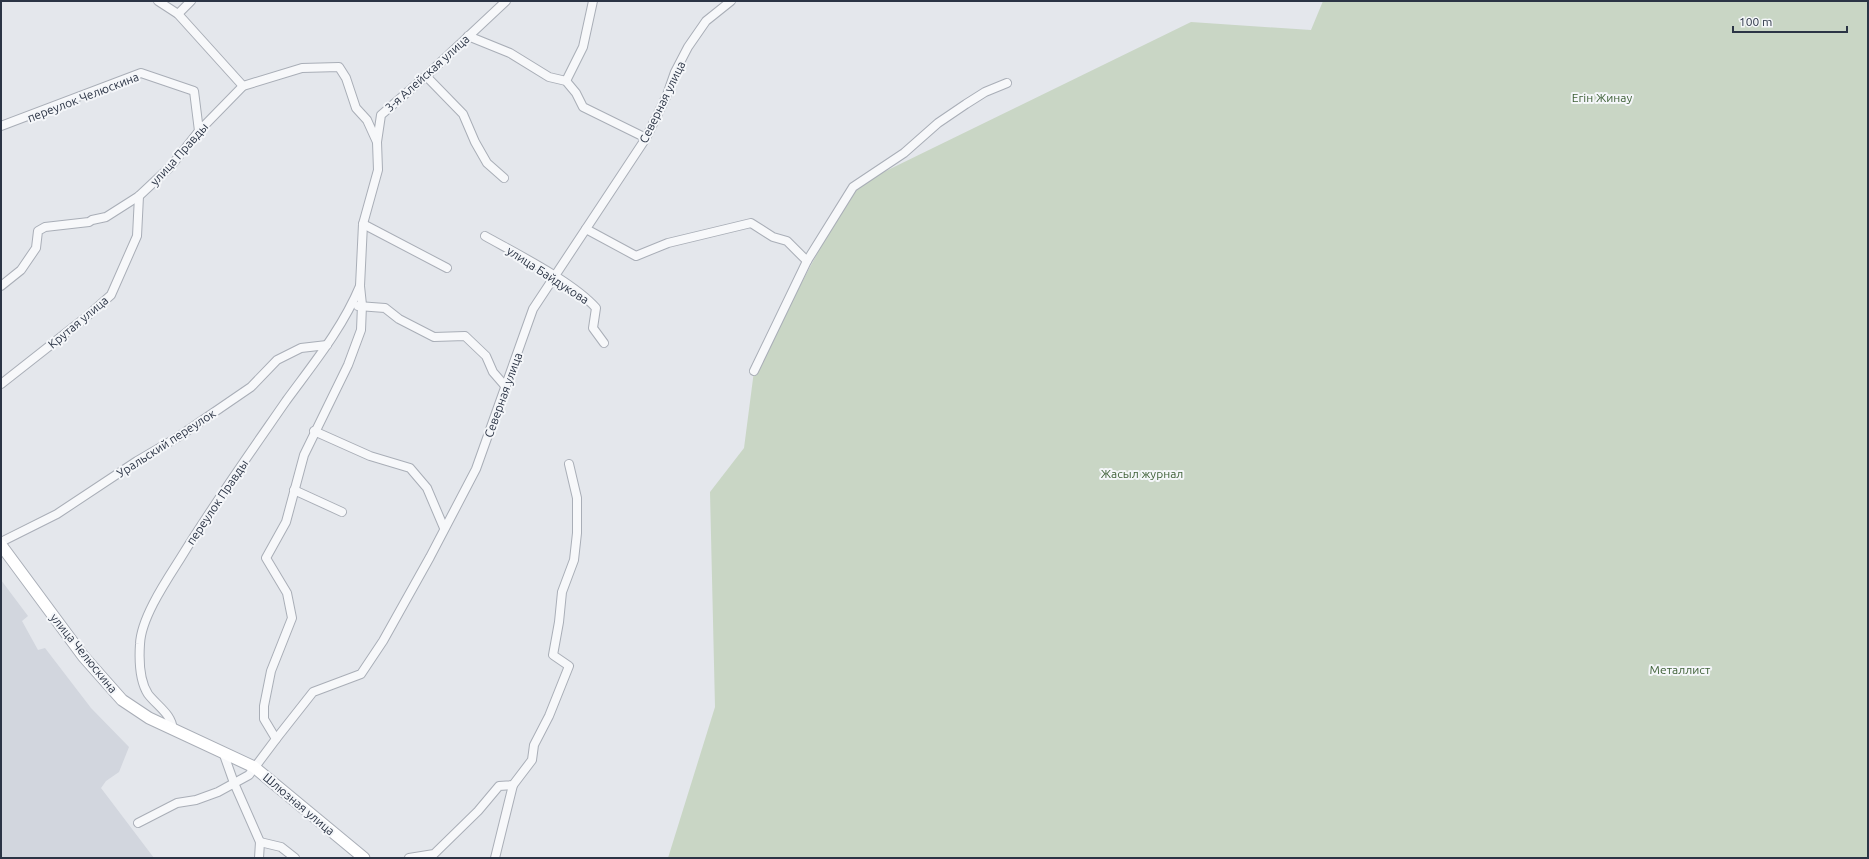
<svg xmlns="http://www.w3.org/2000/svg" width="1869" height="859" viewBox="0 0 1869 859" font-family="Ubuntu,sans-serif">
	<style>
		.built { fill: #d2d6de }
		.green { fill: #c9d6c5 }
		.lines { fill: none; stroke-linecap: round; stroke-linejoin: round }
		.street-casing { stroke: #a9aeb7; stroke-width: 10 }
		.secondary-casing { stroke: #a9aeb7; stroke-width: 13 }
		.street { stroke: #f7f8fa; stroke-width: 8 }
		.secondary { stroke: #fff; stroke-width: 11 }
		.labels { text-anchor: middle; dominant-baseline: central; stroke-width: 4; stroke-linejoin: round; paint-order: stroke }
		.street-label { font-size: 12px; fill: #2b3445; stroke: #f4f6f9 }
		.park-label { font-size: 12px; fill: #3f6138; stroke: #f4f6f9 }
	</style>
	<rect width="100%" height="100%" fill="#e4e7ec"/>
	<polygon class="built" points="1,580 28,616 22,621 38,650 45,648 91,708 129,747 119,772 106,781 101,788 154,858 1,858"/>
	<polygon class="green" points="1323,1 1868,1 1868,858 668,858 715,707 710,492 744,448 754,371 853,187 1191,22 1311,30"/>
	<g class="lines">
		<defs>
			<g id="street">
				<polyline points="158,1 178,14 243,86"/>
				<polyline points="178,14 191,1"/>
				<polyline points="468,36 510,53 549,77 566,81 576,93 583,107 646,138"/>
				<polyline points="426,76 463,114 475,142 487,163 504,178"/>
				<polyline points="566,81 583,47 593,1"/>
				<polyline points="1,126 141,73 194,91 199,131"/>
				<polyline points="363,224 447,268"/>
				<polyline points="586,229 636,256 668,243 751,223 773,237 787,241 807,261"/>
				<path d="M485,236c32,18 88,46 111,72l-3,20 11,15"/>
				<polyline points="1,286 21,270 36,248 38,231 45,227 89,222 92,220 106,217 139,196 171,166 199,131 243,86 302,68 339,67 346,78 356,108 367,120 377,142 381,115 426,76 506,1"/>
				<polyline points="358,306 385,308 399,319 434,337 465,336 486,356 493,372 506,387"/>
				<polyline points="754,371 807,261 853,187 904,153 938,123 966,104 985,92 1007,83"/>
				<polyline points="1,384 85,318 111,295 137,236 139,196"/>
				<polyline points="314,431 370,456 410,468 427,488 444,528"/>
				<polyline points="294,490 342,512"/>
				<polyline points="1,542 57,514 137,461 178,437 251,387 277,360 301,348 327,345"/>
				<path d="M173,730c-1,-16 -16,-24 -25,-36 -9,-14 -9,-35 -8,-50 1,-26 26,-63 40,-85 33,-54 70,-106 106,-158 27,-37 56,-72 74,-115"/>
				<polyline points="276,739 264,719 264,706 271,671 292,618 287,593 266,558 286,522 304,455 348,365 361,330 362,305 360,286 363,224 378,170 377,142"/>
				<polyline points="223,752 234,783 260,842 259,858"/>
				<polyline points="138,823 177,803 196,800 218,792 249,775 276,739 313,692 361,674 383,641 430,557 476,469 533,309 646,138 667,95 675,72 688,47 706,21 731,1"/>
				<polyline points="260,842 281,847 295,858"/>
				<polyline points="409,858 434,854 478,811 499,786 513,785 532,760 534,745 549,716 569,666 553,655 559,622 562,592 574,560 577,533 577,498 569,464"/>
				<polyline points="495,858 513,785"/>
			</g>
			<polyline id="secondary" points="1,545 83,656 122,700 149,718 254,767 364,858"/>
		</defs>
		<use href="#street" class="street-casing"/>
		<use href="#secondary" class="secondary-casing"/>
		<use href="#street" class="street"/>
		<use href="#secondary" class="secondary"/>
	</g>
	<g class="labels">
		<g class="street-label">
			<text transform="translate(427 73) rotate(-42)">3-я Алейская улица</text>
			<text transform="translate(83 97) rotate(-21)">переулок Челюскина</text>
			<text transform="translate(662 102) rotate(-64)">Северная улица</text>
			<text transform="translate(179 154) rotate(-48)">улица Правды</text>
			<text transform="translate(548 275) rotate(33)">улица Байдукова</text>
			<text transform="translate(78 322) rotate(-40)">Крутая улица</text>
			<text transform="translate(503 395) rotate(-70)">Северная улица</text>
			<text transform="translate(166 443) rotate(-33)">Уральский переулок</text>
			<text transform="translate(217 502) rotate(-56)">переулок Правды</text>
			<text transform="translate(84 653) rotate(51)">улица Челюскина</text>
			<text transform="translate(299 804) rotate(40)">Шлюзная улица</text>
		</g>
		<g class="park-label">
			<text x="1602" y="97">Егін Жинау</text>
			<text x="1142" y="473">Жасыл журнал</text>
			<text x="1680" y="669">Металлист</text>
		</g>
	</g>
	<rect width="1869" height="859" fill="none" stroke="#2b3445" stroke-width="4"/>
	<path d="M1733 26v6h114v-6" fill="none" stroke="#2b3445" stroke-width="2"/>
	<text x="1739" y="26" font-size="12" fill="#2b3445" stroke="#f4f6f9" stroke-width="3" paint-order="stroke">100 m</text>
</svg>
